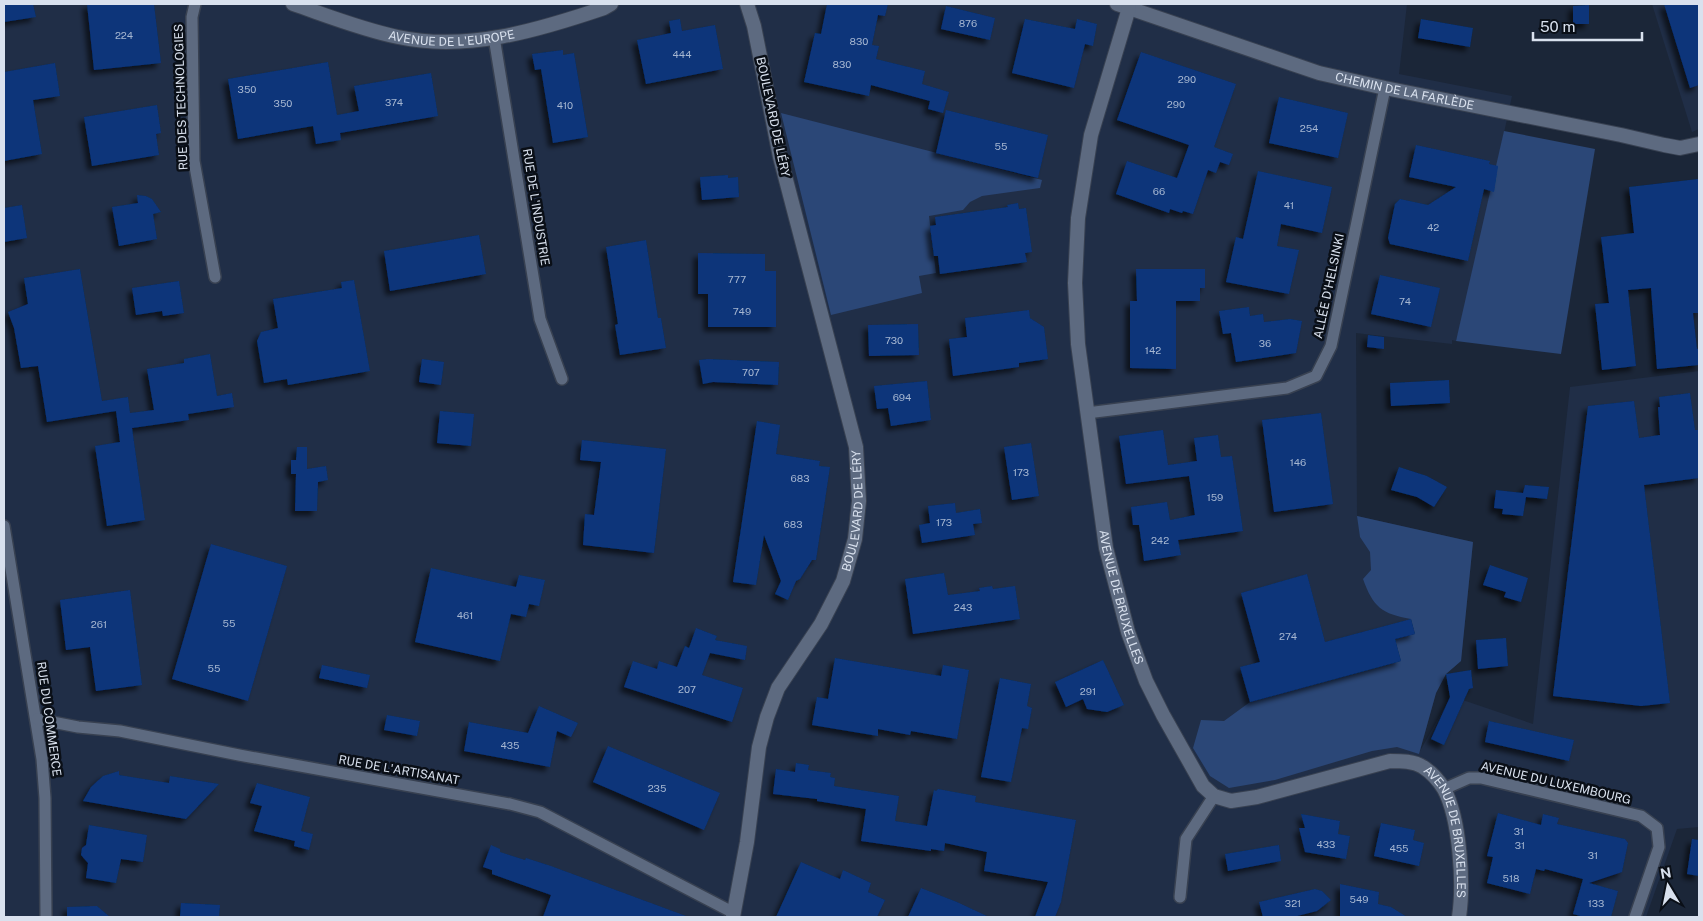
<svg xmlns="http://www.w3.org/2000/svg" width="1703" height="921" viewBox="0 0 1703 921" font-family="'Public Sans',sans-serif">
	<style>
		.built { fill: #202e47 }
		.green { fill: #2b4777 }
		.building { fill: #09347a; filter: url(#shadow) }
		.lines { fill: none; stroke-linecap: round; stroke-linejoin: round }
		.minor-casing { stroke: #384151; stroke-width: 14 }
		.tertiary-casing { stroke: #384151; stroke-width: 16 }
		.minor { stroke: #5d6a80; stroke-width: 11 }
		.tertiary { stroke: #5d6a80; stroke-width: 14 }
		.labels { text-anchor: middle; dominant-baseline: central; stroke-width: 5; stroke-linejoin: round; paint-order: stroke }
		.number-label { font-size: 10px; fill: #a5b6d1 }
		.street-label { font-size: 12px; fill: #d9e1ee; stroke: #0a0f17 }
	</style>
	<defs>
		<filter id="shadow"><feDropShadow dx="-4.5" dy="4.5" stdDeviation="2.5" flood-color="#0009"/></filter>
	</defs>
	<rect width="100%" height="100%" fill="#1b2638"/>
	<g class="built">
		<polygon points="4,4 1407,4 1399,74 1512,96 1471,285 1456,341 1452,340 1452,344 1356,333 1357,516 1473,542 1461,661 1446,674 1436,693 1420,751 1451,696 1533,724 1570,387 1699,371 1699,827 1677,829 1646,917 4,917"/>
		<polygon points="1652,4 1699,4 1699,129 1692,132"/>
	</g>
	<g class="green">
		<polygon points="781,113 1042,180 1040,188 982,196 970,202 963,210 929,216 936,273 919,276 922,293 831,315"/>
		<polygon points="1504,131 1595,149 1561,354 1456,341"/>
		<path d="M1357,516l116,26 -12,119 -15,13 -10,19 -17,61 -22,-7 -25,4 -97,29 -46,8 -19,-12 -17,-28 8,-28 23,1 26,-19 151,-41 -6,-22 20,-5 -4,-15c-29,-5 -38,-12 -48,-40l8,-9 -1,-18 -10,-15z"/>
	</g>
	<g class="building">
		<polygon points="4,4 33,4 36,17 4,22"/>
		<polygon points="87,4 154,4 161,63 94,70"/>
		<polygon points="827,4 888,4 885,16 878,15 872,45 879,46 876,59 925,71 922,84 949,92 943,113 928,109 930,101 871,85 869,96 804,82 815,33 821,34"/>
		<polygon points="1664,4 1699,4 1699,85 1690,88"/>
		<polygon points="1589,5 1589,24 1573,24 1573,6"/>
		<polygon points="946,6 995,18 990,40 941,29"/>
		<polygon points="680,19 682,31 715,25 723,69 646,84 637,40 671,33 669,21"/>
		<polygon points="1025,19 1075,29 1077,19 1097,24 1093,46 1085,44 1074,88 1012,73"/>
		<polygon points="1421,19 1473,28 1470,47 1418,38"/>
		<polygon points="563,50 563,55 574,53 588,137 553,143 541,69 535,70 532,54"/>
		<polygon points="1141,52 1236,84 1214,147 1233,154 1229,165 1220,162 1216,173 1208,170 1193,214 1183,211 1182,213 1170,209 1169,213 1116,194 1127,161 1177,178 1189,145 1117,120"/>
		<polygon points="328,62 337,115 359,111 354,86 431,73 438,116 340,133 341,140 316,144 313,126 238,139 228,79"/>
		<polygon points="55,63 60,96 33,100 42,154 4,161 4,72"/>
		<polygon points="1279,97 1348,113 1338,158 1269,143"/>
		<polygon points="157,105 161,133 156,134 159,155 92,166 84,117"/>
		<polygon points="946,110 1048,135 1038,178 936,153"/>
		<polygon points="1416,145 1490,161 1489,164 1498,166 1494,192 1484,189 1468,261 1390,244 1388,238 1395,204 1400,199 1428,205 1456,187 1409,177"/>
		<polygon points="1258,171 1332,187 1322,233 1281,224 1277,246 1299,250 1289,294 1226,282 1236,237 1243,239"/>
		<polygon points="728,175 728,178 738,177 739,197 702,200 700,177"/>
		<polygon points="1698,179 1699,313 1693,313 1697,349 1699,348 1699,365 1657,369 1651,288 1628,290 1636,366 1602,370 1595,304 1609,303 1601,237 1634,233 1629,187"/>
		<polygon points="137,195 146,196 152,199 161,212 153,214 157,239 119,246 112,207 138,203"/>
		<polygon points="1018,203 1019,209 1026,208 1032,252 1025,253 1027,262 940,274 938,256 934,256 930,226 936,225 935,217 1008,207 1007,205"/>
		<polygon points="22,205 27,238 4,242 4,208"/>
		<polygon points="479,235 486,274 390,291 384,251"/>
		<polygon points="646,240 658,318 661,318 666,348 620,355 615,325 618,324 606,247"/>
		<polygon points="698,253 765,254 765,271 776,271 776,327 708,327 708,294 698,294"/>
		<polygon points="80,269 102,401 128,397 130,413 154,410 147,369 184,363 184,359 210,354 217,396 232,393 234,407 188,414 189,420 132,428 145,520 107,526 95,446 120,442 116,411 47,422 38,366 21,368 14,328 8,312 28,304 24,278"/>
		<polygon points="1136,269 1205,269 1205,288 1200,288 1200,301 1176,301 1176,369 1130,368 1130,301 1137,301"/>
		<polygon points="1380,275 1440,288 1431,327 1371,314"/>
		<polygon points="354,280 370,371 288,385 287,379 264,383 257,341 261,332 278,328 273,299 342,288 341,282"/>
		<polygon points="179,281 184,313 163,316 162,311 136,315 132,288"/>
		<polygon points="1249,307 1250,316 1263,314 1264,322 1290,319 1302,321 1296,353 1236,362 1231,333 1223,334 1219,311"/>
		<polygon points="1029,310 1030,318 1044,327 1048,359 1019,363 1019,367 953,376 949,339 967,337 965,318"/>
		<polygon points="918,324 919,355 869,356 868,325"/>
		<polygon points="1368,335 1384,337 1384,349 1367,347"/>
		<polygon points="422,359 444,362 441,385 419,382"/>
		<polygon points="708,359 779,362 778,385 713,382 703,384 699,360"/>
		<polygon points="1449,380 1450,403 1391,406 1390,383"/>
		<polygon points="927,381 931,420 891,426 888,408 877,409 874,386"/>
		<polygon points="1690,393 1695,430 1699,430 1699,478 1644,485 1670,703 1641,706 1553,696 1588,406 1634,401 1639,438 1660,435 1658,407 1660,407 1659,397"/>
		<polygon points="440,411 474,414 471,446 437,443"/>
		<polygon points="1321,413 1333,504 1274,512 1262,420"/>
		<polygon points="757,421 780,425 776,454 820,461 819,466 830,467 816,560 812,560 800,579 796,581 788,600 775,594 781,581 764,535 756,585 733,582"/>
		<polygon points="1163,430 1168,465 1197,461 1194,438 1218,435 1221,457 1232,456 1243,531 1178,540 1181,555 1144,561 1139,525 1133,525 1131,507 1167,502 1170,520 1195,515 1189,476 1126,484 1119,436"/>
		<polygon points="582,440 666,449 654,553 583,545 585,514 594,515 601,462 580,460"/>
		<polygon points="1031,443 1039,496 1012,500 1004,447"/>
		<polygon points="297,447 307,447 307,469 326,466 328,480 318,482 317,511 295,511 296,474 291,474 291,460 296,460"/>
		<polygon points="1399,467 1427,476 1447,487 1434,507 1417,497 1391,490"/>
		<polygon points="1525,485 1549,487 1547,499 1526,497 1523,516 1502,514 1503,509 1494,508 1496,490 1523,493"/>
		<polygon points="955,503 956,513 980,509 982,523 973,524 975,535 922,543 919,525 930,523 928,506"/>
		<polygon points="211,544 287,566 248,701 172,679"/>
		<polygon points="1490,565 1528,578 1521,602 1504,597 1506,592 1483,585"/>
		<polygon points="431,568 516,587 519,575 545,580 539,606 529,604 526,617 511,614 500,661 415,642"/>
		<polygon points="944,573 948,595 980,591 979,588 992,586 993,589 1015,586 1020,619 913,634 905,579"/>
		<polygon points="1307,574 1325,642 1411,619 1415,634 1395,639 1401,661 1250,702 1240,667 1260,662 1241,593"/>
		<polygon points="130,590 142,685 96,691 90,647 66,650 60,600"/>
		<polygon points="696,628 717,636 715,640 747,646 745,660 710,653 702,675 743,688 732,722 624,687 633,661 657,669 659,661 677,667 685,646 689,648"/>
		<polygon points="1506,638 1508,666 1478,669 1476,640"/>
		<polygon points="835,658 941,676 943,665 969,670 957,739 911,731 910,735 878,729 878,736 812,725 817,697 828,699"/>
		<polygon points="1103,660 1124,705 1107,712 1087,709 1083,699 1066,707 1055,682"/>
		<polygon points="322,665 370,675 367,688 319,678"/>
		<polygon points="1471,670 1473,688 1469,689 1444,745 1431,739 1450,697 1446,674"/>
		<polygon points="1000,678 1031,684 1027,706 1032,708 1028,729 1022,728 1011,782 981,777"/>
		<polygon points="539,706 578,723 571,737 557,731 550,767 464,751 469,722 528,733"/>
		<polygon points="387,715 420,721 417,736 384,730"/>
		<polygon points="1489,721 1574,740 1569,761 1485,742"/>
		<polygon points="608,746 720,793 704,830 593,782"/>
		<polygon points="796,763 809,765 808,770 831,773 830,777 835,778 834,786 899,796 895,821 927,826 934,790 936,791 938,789 976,796 975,802 1076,820 1061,902 1055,917 1035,917 1048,882 984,871 987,852 945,843 944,851 931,849 931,851 861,841 866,809 817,801 817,799 773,794 776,769 795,772"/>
		<polygon points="119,771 119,775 169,783 170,776 219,784 186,819 83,801 91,787 103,776"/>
		<polygon points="257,783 310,797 301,831 313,834 309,850 294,846 295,841 254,831 262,806 250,803"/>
		<polygon points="1498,813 1541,825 1543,814 1559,818 1557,824 1625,839 1628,843 1622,872 1589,883 1618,891 1611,917 1584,917 1573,914 1583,879 1545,869 1544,871 1536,869 1530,894 1487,883 1493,857 1487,856"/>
		<polygon points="1301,814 1340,821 1338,834 1350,836 1346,859 1305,852 1299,828 1305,828"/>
		<polygon points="1381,823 1415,830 1413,840 1424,843 1419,866 1374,856"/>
		<polygon points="89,825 147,835 143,862 121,859 116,883 86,878 88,863 81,855 82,848 86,845"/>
		<polygon points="1692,839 1699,840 1699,876 1687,874"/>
		<polygon points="491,845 500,849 500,852 525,860 526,858 551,866 686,916 686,917 543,917 551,895 492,874 492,870 483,867"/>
		<polygon points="1279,845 1281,861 1228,871 1225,854"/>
		<polygon points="801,862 840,879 843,870 871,883 868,892 885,900 877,917 776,917"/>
		<polygon points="1340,884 1379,892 1378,904 1391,907 1407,917 1340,917"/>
		<polygon points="921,888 957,902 989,917 908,917"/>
		<polygon points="1315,889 1322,891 1331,900 1317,911 1293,917 1263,917 1259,902"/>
		<polygon points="181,903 220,905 219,917 180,917"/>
		<polygon points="97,906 110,917 67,917 67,907"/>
	</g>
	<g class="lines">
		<defs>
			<g id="minor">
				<polyline points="195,4 192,17 194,161 215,277"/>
				<polyline points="494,37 540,319 562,379"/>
				<polyline points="1087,413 1287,388 1316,376 1331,346 1385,88"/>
				<polyline points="4,526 42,759 45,798 46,917"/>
				<polyline points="37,719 78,727 120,731 239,755 510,804 540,812 734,913"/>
				<polyline points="1444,789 1469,778 1481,778 1641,816 1657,828 1659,847 1635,917"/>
				<polyline points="1180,897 1186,839 1214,796"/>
			</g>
			<g id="tertiary">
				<path id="s1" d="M293,4c35,12 70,26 105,33 69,15 141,-7 206,-29l7,-4"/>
				<path id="s2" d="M1117,4l202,69 66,15 236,47 43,10 16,3 19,-4"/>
				<path id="s3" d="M1129,8l-38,127 -13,83 -3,65 3,61 28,204 22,84 18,49 17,34 40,71 11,10 17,5 26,-4 133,-36c11,0 24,0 33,6 8,5 16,14 21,22 16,30 20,95 15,128"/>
				<path id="s4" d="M733,917l14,-75 12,-95 8,-30 11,-29 43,-64 22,-43 12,-42 4,-38 -3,-54 -76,-290 -26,-131 -7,-22"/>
			</g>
		</defs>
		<use href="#minor" class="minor-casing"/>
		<use href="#tertiary" class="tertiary-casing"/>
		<use href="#minor" class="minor"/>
		<use href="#tertiary" class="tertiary"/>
	</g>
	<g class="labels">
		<g class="number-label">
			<text x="968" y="23">876</text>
			<text x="124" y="35">224</text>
			<text x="859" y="41">830</text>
			<text x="682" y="54">444</text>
			<text x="842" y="64">830</text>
			<text x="1187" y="79">290</text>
			<text x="247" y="89">350</text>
			<text x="394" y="102">374</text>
			<text x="283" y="103">350</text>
			<text x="1176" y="104">290</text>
			<text x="565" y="105">410</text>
			<text x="1309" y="128">254</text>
			<text x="1001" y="146">55</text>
			<text x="1159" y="191">66</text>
			<text x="1289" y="205">41</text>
			<text x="1433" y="227">42</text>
			<text x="737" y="279">777</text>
			<text x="1405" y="301">74</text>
			<text x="742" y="311">749</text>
			<text x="894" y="340">730</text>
			<text x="1265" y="343">36</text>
			<text x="1153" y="350">142</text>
			<text x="751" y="372">707</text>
			<text x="902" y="397">694</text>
			<text x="1298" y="462">146</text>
			<text x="1021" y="472">173</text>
			<text x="800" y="478">683</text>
			<text x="1215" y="497">159</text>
			<text x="944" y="522">173</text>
			<text x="793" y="524">683</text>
			<text x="1160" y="540">242</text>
			<text x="963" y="607">243</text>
			<text x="465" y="615">461</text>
			<text x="229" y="623">55</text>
			<text x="99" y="624">261</text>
			<text x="1288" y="636">274</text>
			<text x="214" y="668">55</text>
			<text x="687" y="689">207</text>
			<text x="1088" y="691">291</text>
			<text x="510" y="745">435</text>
			<text x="657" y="788">235</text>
			<text x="1519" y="831">31</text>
			<text x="1326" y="844">433</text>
			<text x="1520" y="845">31</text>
			<text x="1399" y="848">455</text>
			<text x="1593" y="855">31</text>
			<text x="1511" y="878">518</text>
			<text x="1359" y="899">549</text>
			<text x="1293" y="903">321</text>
			<text x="1596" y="903">133</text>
		</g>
		<g class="street-label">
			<text stroke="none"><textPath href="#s1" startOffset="164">AVENUE DE L'EUROPE</textPath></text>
			<text stroke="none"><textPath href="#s2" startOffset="301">CHEMIN DE LA FARLÈDE</textPath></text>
			<text transform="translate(181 97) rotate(-92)">RUE DES TECHNOLOGIES</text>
			<text transform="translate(773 117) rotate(78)">BOULEVARD DE LÉRY</text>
			<text transform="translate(536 207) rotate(81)">RUE DE L'INDUSTRIE</text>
			<text transform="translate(1329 286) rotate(-78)">ALLÉE D'HELSINKI</text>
			<text stroke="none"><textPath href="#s4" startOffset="431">BOULEVARD DE LÉRY</textPath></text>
			<text stroke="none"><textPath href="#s3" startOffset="600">AVENUE DE BRUXELLES</textPath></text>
			<text transform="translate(49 719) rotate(82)">RUE DU COMMERCE</text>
			<text transform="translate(399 770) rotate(10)">RUE DE L'ARTISANAT</text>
			<text transform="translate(1556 783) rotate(13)">AVENUE DU LUXEMBOURG</text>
			<text stroke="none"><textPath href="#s3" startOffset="1110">AVENUE DE BRUXELLES</textPath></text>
		</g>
	</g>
	<rect width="1703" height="921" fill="none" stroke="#d9e1ee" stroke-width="10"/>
	<g transform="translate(1668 886) rotate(350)" stroke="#0a0f17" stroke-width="4" paint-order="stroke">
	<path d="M0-4L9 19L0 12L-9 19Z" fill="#d9e1ee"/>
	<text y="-8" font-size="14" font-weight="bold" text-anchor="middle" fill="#d9e1ee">N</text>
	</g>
	<path d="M1533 32v8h109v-8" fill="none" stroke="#d9e1ee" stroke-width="2.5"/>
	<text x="1540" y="32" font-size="15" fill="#d9e1ee" stroke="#0a0f17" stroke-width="4" paint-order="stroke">50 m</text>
</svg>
